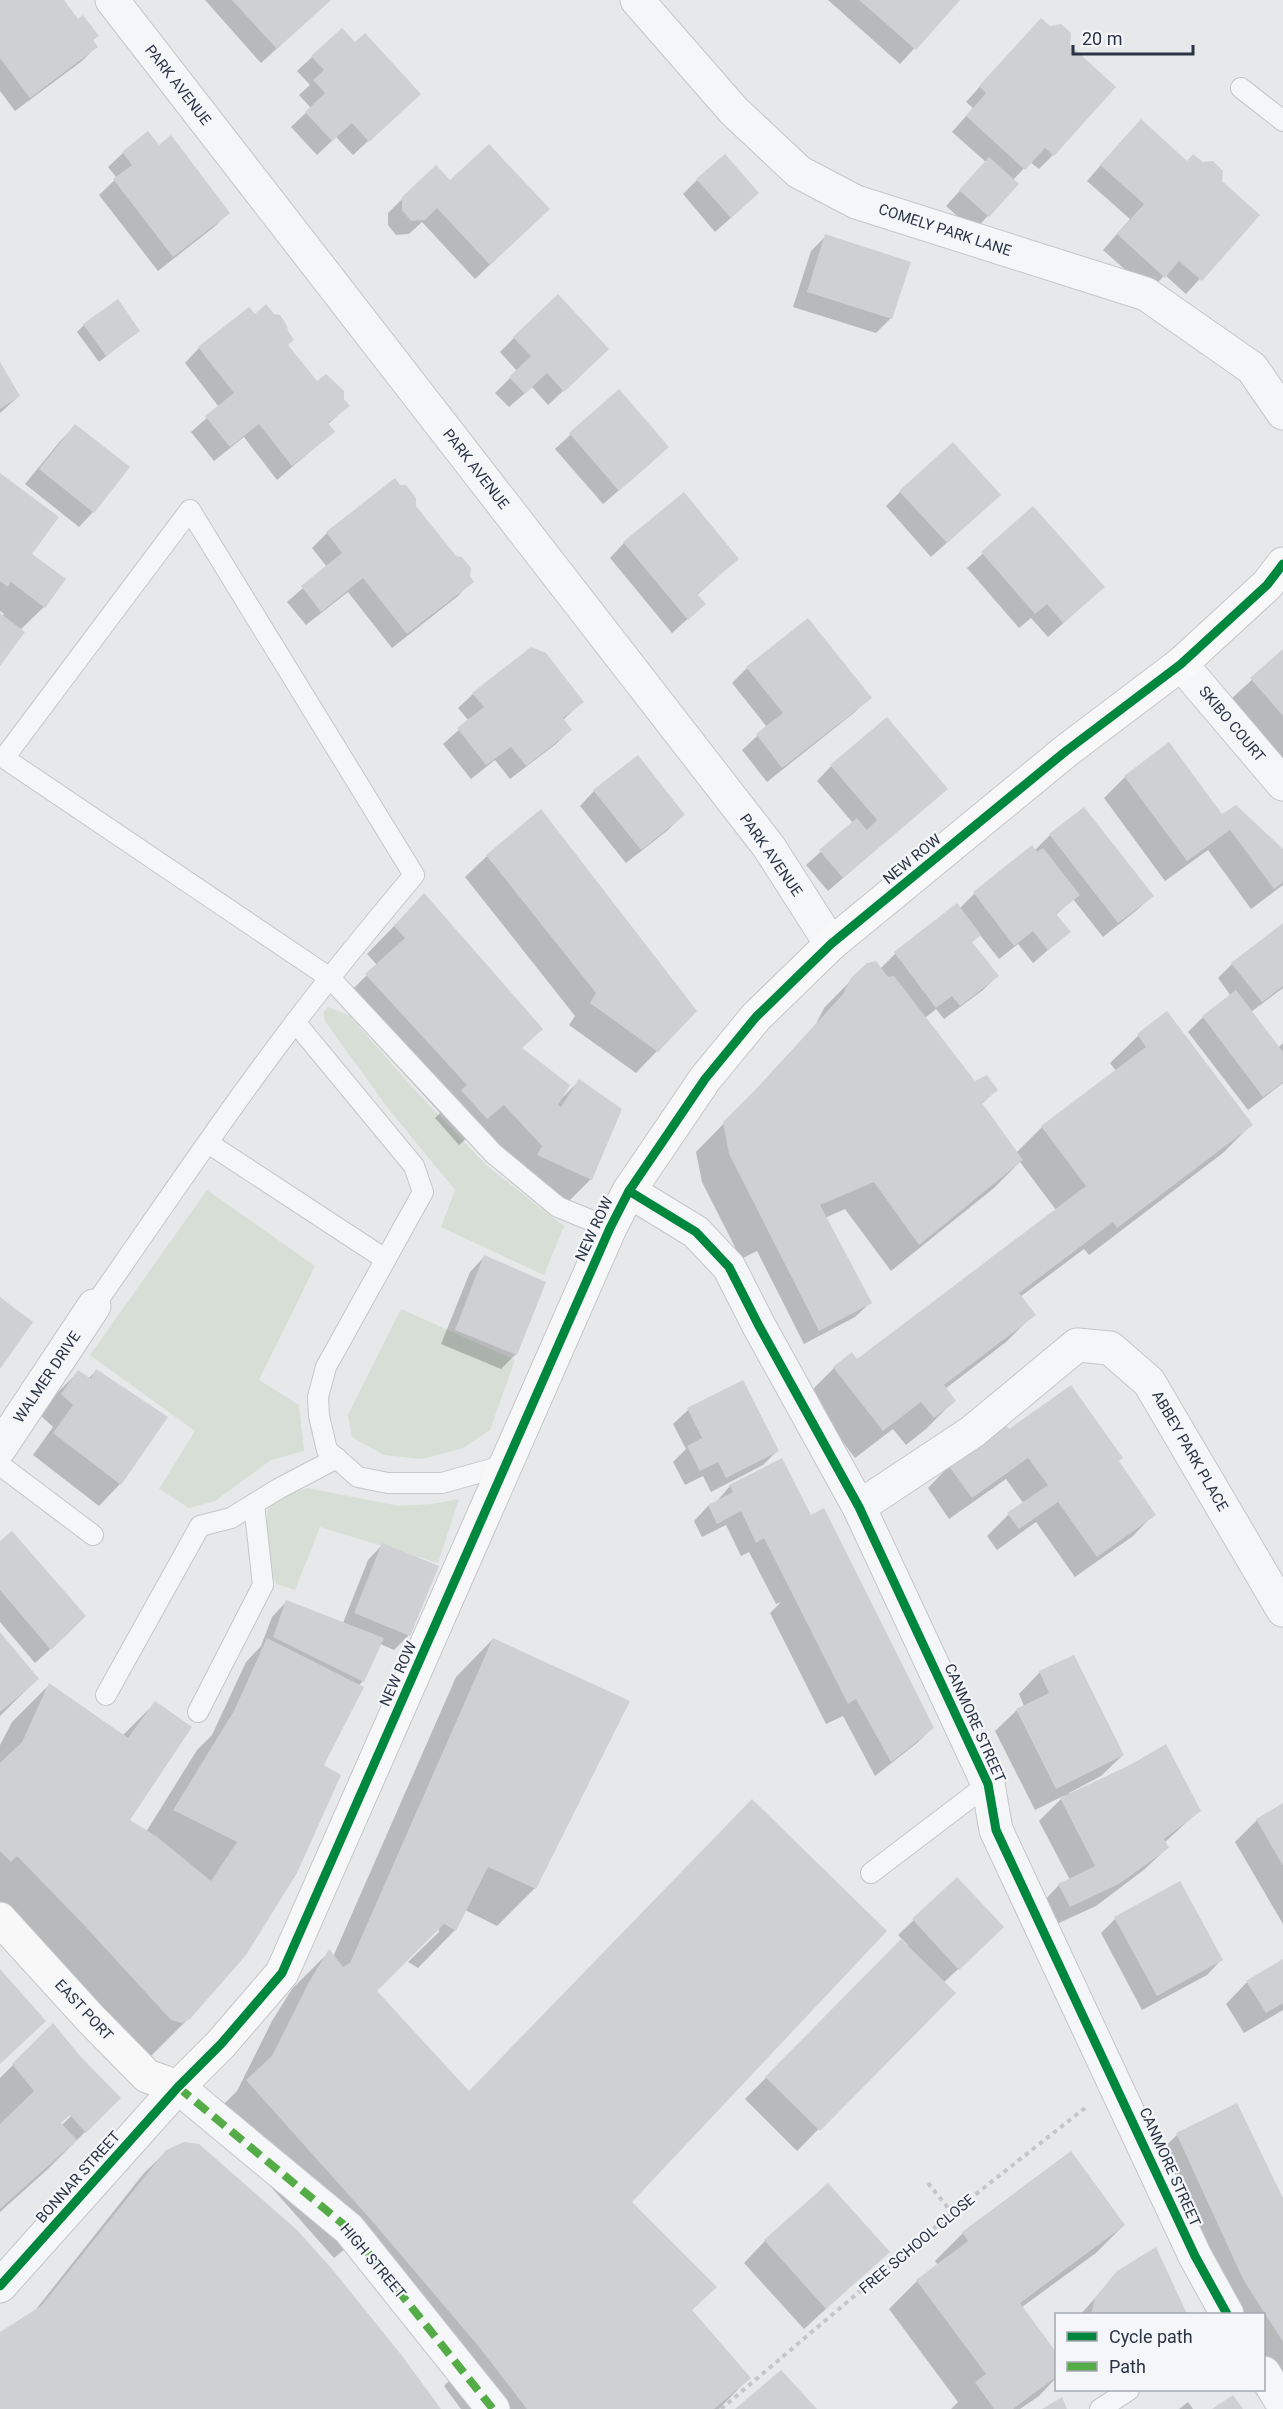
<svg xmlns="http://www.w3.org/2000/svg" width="1283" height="2409" viewBox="0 0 1283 2409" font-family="Roboto,sans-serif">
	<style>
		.green { fill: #d6ded6 }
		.shadow { fill: #0003; fill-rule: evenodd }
		.building { fill: #ced0d3 }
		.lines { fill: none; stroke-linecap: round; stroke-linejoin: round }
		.lane-casing { stroke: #c4c6c8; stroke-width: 22 }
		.street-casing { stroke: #c4c6c8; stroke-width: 35 }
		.secondary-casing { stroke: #c4c6c8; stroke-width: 35 }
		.path { stroke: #c5c6ca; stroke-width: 4; stroke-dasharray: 4.5 4.5; stroke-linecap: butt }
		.lane { stroke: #f5f6f7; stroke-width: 20 }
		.street { stroke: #f5f6f7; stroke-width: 33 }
		.secondary { stroke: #f8f8f8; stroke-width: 33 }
		.quiet { stroke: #54ac47; stroke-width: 8; stroke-dasharray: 15 8; stroke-linecap: butt }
		.cycleway-casing { stroke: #f4f6f9; stroke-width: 13 }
		.cycleway { stroke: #00873e; stroke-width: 9 }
		.labels { text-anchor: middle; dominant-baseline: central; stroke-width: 4.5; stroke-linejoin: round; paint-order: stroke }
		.street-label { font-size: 15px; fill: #2b3445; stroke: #f4f6f9 }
	</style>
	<rect width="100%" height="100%" fill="#e6e8ea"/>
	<g class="green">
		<polygon points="328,1007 350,1016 411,1086 488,1167 564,1226 544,1275 441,1227 455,1190 387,1107 325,1021 323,1013"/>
		<polygon points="207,1190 315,1266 259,1380 299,1405 304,1451 271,1460 215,1501 189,1508 159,1489 195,1431 90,1355"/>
		<polygon points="401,1309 515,1360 490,1430 463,1448 422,1459 384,1455 352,1437 348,1415"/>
		<path d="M307,1488l92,18 33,-2 27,-5 -21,64 -118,-36 -25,63 -19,-6c-10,-21 -11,-52 -8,-75l17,-13z"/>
	</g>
	<g class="shadow">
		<polygon points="0,0 62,0 96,47 82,61 15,111 0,91"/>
		<polygon points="205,0 330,0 261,63"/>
		<polygon points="828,0 958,0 900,64"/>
		<polygon points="1027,34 1053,155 1039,169 1030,162 1013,180 1017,184 974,231 946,206 986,162 952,132 973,108 966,102"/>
		<polygon points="312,57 404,108 353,155 336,137 317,155 291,127 311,108 299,95 310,85 297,71"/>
		<polygon points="1126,136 1187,162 1221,182 1258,215 1186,294 1165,275 1149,291 1103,250 1130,219 1087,181"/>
		<polygon points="158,147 228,213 214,227 158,271 99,195 117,178 108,167 123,153"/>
		<polygon points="697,180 742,208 715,232 683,194"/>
		<polygon points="450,183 534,223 475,279 422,222 409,234 396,235 388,225 388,213 403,198"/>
		<polygon points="826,236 891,318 876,333 793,307 811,251"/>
		<polygon points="84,325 138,331 99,362 77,332"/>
		<polygon points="514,338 593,363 548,405 532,387 509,407 495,393 517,371 500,352"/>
		<polygon points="287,345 316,383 343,400 348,406 327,425 333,432 277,480 244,437 214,461 191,432 219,407 185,363 199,348"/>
		<polygon points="0,365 19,396 0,413"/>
		<polygon points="618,391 652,462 603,504 555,449"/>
		<polygon points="75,426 93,512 79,527 25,484 61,440"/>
		<polygon points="0,474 30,554 44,607 20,630 0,663 0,615 2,617 4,614 0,611"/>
		<polygon points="900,492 984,509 931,557 886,506"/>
		<polygon points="414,506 472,581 458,596 392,648 348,592 306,625 287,602 327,567 312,548 327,533"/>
		<polygon points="1033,508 1088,601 1048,637 1031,618 1019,628 967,568"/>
		<polygon points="624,543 737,559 697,595 704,604 672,633 610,558"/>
		<polygon points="1283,651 1283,763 1230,700"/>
		<polygon points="747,668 870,698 855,712 767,782 742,750 767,727 732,683"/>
		<polygon points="473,694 582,702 563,720 570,730 556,744 510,779 495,760 471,779 443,744 469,721 458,708"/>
		<polygon points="831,766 946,789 828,891 806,865 853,823 817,781"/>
		<polygon points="1125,777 1222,816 1283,851 1283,885 1251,909 1208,850 1165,881 1104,798"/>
		<polygon points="594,791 683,815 668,830 626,863 580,806"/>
		<polygon points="1084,809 1152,896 1137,910 1103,937 1073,899 1056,915 1069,932 1033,963 1018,944 999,959 980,935 971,943 997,976 983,990 944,1019 936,1009 925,1018 974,1083 996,1090 981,1105 1016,1153 1042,1127 1116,1071 1110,1063 1138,1036 1167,1013 1251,1125 1223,1153 1089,1255 1084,1249 1020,1297 1034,1314 1006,1342 945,1389 954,1401 926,1429 906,1445 893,1429 855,1458 807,1395 834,1368 856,1361 1056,1210 1020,1162 994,1188 891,1271 845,1209 825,1218 870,1303 855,1317 804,1344 757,1251 741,1259 702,1182 696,1152 740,1107 816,1024 824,1008 867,964 880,969 895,954 956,905 959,909 974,894 1032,848 1034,851 1050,835"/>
		<polygon points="487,856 657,1051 636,1073 569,1025 575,1016 465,877"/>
		<polygon points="424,895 521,1049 561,1099 579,1081 591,1179 563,1207 511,1183 515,1175 475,1131 459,1145 435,1118 440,1113 339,1003 377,965 367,954"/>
		<polygon points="1283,925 1283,988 1251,1012 1278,1048 1283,1043 1283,1083 1248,1110 1188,1032 1203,1017 1231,996 1218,978 1232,964"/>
		<polygon points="484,1257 516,1354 501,1369 441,1344 470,1272"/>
		<polygon points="96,1371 165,1417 120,1484 99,1506 33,1455 53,1427 41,1416 57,1393 78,1372 88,1379"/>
		<polygon points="742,1382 778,1450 763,1465 711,1492 703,1476 685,1485 673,1462 686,1449 673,1424 688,1410"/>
		<polygon points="1008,1431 1117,1462 1154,1514 1133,1536 1075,1577 1036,1522 997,1550 987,1536 1008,1515 1024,1504 1006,1479 949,1519 928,1488 949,1466"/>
		<polygon points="730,1486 810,1517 932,1728 917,1743 875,1776 843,1716 826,1724 770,1613 781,1602 776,1604 749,1552 741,1556 726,1525 702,1537 694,1521 708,1506 716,1502"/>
		<polygon points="0,1543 70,1631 35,1663 0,1622"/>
		<polygon points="382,1545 437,1567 408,1636 394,1650 380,1644 363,1681 358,1686 189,2018 151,2056 143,2059 0,1914 0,1745 12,1722 49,1685 122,1736 155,1703 127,1820 146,1832 197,1750 212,1735 246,1662 261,1646 272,1617 286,1602 343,1623 368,1560"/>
		<polygon points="0,1634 37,1679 0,1716"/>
		<polygon points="493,1639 535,1888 497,1926 465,1910 455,1930 418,1968 408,1962 439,1932 439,1927 370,1996 469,2093 630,2202 715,2287 691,2311 749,2378 719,2409 461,2409 444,2386 453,2377 345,2249 334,2258 210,2118 237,2091 272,2021 292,1989 329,1952 333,1957 456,1677"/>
		<polygon points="1040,1672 1123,1755 1101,1776 1069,1793 1070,1795 1199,1811 1164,1843 1167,1848 1145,1869 1096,1906 1048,1928 1038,1907 1059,1885 1070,1880 1039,1821 1065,1795 1035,1810 995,1731 1017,1710 1024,1706 1019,1694"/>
		<polygon points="1283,1805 1283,1924 1235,1842 1257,1820"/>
		<polygon points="957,1879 988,1942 943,1983 953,1993 797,2151 745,2099 901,1941 906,1947 908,1945 898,1935"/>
		<polygon points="1115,1919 1221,1960 1207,1975 1142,2010 1101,1933"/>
		<polygon points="1283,1961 1283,2010 1244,2033 1226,2004 1247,1982"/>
		<path d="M53,2025l26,32 40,41 -71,71 -48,43v-134zM69,2114l2,2 -9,9 -2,-2z"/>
		<polygon points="1236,2105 1283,2201 1283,2398 1264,2367 1264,2314 1231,2314 1155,2156 1177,2135"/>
		<polygon points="167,2151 439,2409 0,2409 0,2334 33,2313 144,2173"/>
		<polygon points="1071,2153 1124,2225 1096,2253 1022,2307 1056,2355 1056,2378 1039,2396 1020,2409 951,2409 958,2402 889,2309 917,2281 938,2265 935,2261 963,2233"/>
		<polygon points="765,2241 888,2252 804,2329 744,2263"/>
		<polygon points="1155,2249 1185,2314 1081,2314 1118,2272"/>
		<polygon points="1188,2402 1193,2409 1179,2409"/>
	</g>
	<g class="building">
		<polygon points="0,0 64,0 78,19 83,15 99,36 93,40 98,47 30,98 0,58"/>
		<polygon points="232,0 331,0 277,49"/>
		<polygon points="859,0 960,0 916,50"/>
		<polygon points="1041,18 1050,26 1061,24 1071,33 1070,45 1116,87 1054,156 1045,148 1025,170 966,116 986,93 979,86"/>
		<polygon points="342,28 355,42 365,33 421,94 369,142 352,123 332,141 305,112 325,93 313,80 324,70 311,56"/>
		<polygon points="1141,119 1187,161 1193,154 1203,162 1213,161 1223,171 1222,181 1260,215 1202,281 1179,261 1165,278 1117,234 1144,204 1100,165"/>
		<polygon points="148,131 159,145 171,135 230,213 173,257 113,179 132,165 122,152"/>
		<polygon points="489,144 550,209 490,265 437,208 425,220 411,221 402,210 402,197 436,165 450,180"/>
		<polygon points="725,154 759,193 731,218 696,179"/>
		<polygon points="989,157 1019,184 989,217 959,190"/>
		<polygon points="825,234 911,262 892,319 807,292"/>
		<polygon points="558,294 609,349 564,392 547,373 525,394 509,377 531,356 513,337"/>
		<polygon points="118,299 140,331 106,356 83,324"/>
		<polygon points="266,304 274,314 280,315 287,326 288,331 294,340 288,345 317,381 326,374 344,391 344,399 350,406 328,423 335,432 292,466 259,424 230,447 205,416 234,393 198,347 249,307 255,314"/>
		<polygon points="0,362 20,396 0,409"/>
		<polygon points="619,389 669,447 619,491 569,433"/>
		<polygon points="75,424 130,467 94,513 39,469"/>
		<polygon points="953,442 1001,495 947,543 899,491"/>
		<polygon points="0,473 59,517 32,554 66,579 45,608 11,582 8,587 0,581"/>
		<polygon points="395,478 400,485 406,485 416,498 416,506 456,556 462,557 471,568 470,576 474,582 407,634 363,578 321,612 301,586 342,553 326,532"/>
		<polygon points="684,492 739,559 697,594 706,604 688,620 623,542"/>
		<polygon points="1033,506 1105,587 1063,623 1047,604 1035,614 981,552"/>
		<polygon points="0,613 25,632 0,666"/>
		<polygon points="808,618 872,698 782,768 756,734 783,713 746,667"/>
		<polygon points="531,647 546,653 584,702 563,718 572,730 526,766 511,747 486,765 457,728 484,707 472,693"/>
		<polygon points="1283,649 1283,716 1250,678"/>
		<polygon points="887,717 948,789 843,878 819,850 857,818 867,830 877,820 830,765"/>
		<polygon points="1169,742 1222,814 1236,805 1283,849 1283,882 1274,889 1230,830 1187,861 1124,776"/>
		<polygon points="638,755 685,815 641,850 593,790"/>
		<polygon points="1084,807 1154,896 1118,923 1049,834"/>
		<polygon points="541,809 697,1011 658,1052 590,1003 596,993 486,855"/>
		<polygon points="1032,845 1037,852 1043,848 1080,895 1056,914 1071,932 1048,950 1033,931 1014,946 973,892"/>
		<polygon points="424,893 543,1029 522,1048 570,1085 558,1105 561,1107 579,1079 622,1109 592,1180 537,1155 542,1146 504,1105 487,1119 461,1090 467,1085 365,974 405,938 394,926"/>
		<polygon points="957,903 981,935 972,942 999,976 960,1006 952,996 936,1008 894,952"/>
		<polygon points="1283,923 1283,986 1262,1002 1231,963"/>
		<polygon points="876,961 888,977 894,976 975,1081 987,1075 998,1090 982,1103 1023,1160 919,1245 874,1182 820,1205 872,1303 819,1331 729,1154 723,1122 765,1080 843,994 851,978 867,963"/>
		<polygon points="1236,990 1283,1052 1283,1082 1263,1097 1202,1016"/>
		<polygon points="1167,1011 1253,1125 1117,1228 1113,1222 1019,1293 1036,1315 944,1385 956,1401 934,1418 921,1402 883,1431 833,1367 852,1352 857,1359 1086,1186 1041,1126 1146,1047 1137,1034"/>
		<polygon points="484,1255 546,1282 517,1355 455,1330"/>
		<polygon points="0,1297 33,1322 0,1369"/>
		<polygon points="96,1369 168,1417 121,1485 53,1433 73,1405 61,1394 78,1370 91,1379"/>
		<polygon points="743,1380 779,1451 726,1478 718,1462 700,1471 687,1446 702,1438 687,1408"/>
		<polygon points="1071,1385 1123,1458 1119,1461 1156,1515 1097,1557 1058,1502 1019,1529 1007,1513 1048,1485 1028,1458 972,1498 948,1465 1006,1424 1009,1429"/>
		<polygon points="782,1458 811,1515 824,1508 934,1728 891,1762 856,1699 848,1704 764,1538 756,1543 741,1511 717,1524 708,1505 733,1492 729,1485"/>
		<polygon points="12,1531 86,1616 51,1650 0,1590 0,1541"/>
		<polygon points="382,1543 439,1566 410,1636 354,1613"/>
		<polygon points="286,1600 384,1638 364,1682 273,1637"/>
		<polygon points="0,1632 39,1679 0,1712"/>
		<polygon points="267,1638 364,1687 324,1765 341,1775 297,1873 246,1955 190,2019 182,2023 171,2020 84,1925 17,1856 11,1862 0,1851 0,1763 22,1742 49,1683 128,1738 155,1701 192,1727 130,1820 156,1836 211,1881 237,1842 173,1810 234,1711"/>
		<polygon points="493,1638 630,1701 536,1889 488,1867 456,1931 444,1924 377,1991 469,2091 752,1799 887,1931 632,2202 717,2287 692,2310 751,2378 714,2409 527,2409 480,2348 373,2222 246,2080 272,2056 309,1982 329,1949 343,1967 350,1963"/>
		<polygon points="1074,1655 1124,1755 1056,1789 1016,1709 1049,1693 1039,1671"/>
		<polygon points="1166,1744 1201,1811 1164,1839 1169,1848 1119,1884 1070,1907 1058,1884 1095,1866 1060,1798 1130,1765"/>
		<polygon points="1283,1803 1283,1866 1256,1819"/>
		<polygon points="957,1877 1004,1927 959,1970 912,1919"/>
		<polygon points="1180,1881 1223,1960 1157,1996 1114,1917"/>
		<polygon points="901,1939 956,1993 820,2131 765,2077"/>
		<polygon points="1283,1959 1283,2003 1266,2013 1246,1981"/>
		<polygon points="0,1969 46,2021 0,2064"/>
		<polygon points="53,2023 80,2056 121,2098 86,2133 70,2115 61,2123 77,2140 0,2209 0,2124 34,2091 12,2064"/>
		<polygon points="1237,2103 1283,2198 1283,2342 1243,2279 1176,2133"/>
		<polygon points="184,2142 199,2144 297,2230 332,2269 403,2357 441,2409 0,2409 0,2332 41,2306 166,2150"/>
		<polygon points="1071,2151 1125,2225 1020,2303 1056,2352 1056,2377 1013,2409 994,2409 975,2382 986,2374 916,2280 968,2241 962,2232"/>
		<polygon points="828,2183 890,2252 826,2309 764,2240"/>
		<polygon points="1156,2247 1187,2314 1091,2314 1095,2298 1117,2271"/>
		<polygon points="781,2370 817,2409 735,2409"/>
		<polygon points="1233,2395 1243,2409 1212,2409"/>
		<polygon points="1062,2397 1067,2409 1042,2409"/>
	</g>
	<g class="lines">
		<defs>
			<g id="lane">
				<polyline points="1241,88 1283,121"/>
				<polyline points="295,1022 414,1166 423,1192 326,1367 318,1397 319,1416 327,1450 358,1477 388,1483 442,1483 506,1465"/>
				<polyline points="208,1143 385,1259"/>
				<path d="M94,1306c67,-96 132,-193 203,-286 37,-49 77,-97 117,-145l-224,-365 -186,248 326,220 164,176 64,53 52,21"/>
				<polyline points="0,1465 93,1535"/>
				<polyline points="106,1695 200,1526 231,1518 278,1489 337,1458"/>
				<polyline points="198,1712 263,1585 254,1504"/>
				<polyline points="871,1873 988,1784"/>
				<polyline points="1100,2409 1129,2390"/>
			</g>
			<g id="street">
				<polyline points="112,0 769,847 831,944"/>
				<polyline points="637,0 734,111 799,172 856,202 1146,294 1252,368 1283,413"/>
				<polyline points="1181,664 1283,784"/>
				<polyline points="629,1191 696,1232 729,1267 759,1326 859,1507 988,1784 996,1830 1195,2256 1227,2314"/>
				<polyline points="0,1448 94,1306"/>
				<polyline points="859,1507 972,1432 1077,1345 1110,1348 1149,1382 1283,1610"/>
				<polyline points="0,2286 178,2087 349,2229 493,2409"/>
				<polyline points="1264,2373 1283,2404"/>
			</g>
			<polyline id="secondary" points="0,1919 90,2018 147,2076 178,2087 221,2044 282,1973 610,1228 629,1191 705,1079 756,1017 831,944 1066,751 1181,664 1267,585 1283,564"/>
		</defs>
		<use href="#lane" class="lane-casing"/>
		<use href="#street" class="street-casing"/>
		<use href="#secondary" class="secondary-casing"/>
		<g class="path">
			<polyline points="928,2183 952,2213"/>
			<polyline points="721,2409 952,2213 1085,2108"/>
		</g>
		<use href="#lane" class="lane"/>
		<use href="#street" class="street"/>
		<use href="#secondary" class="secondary"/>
		<polyline class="quiet" points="178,2087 349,2229 493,2409"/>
		<defs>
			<g id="cycleway">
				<polyline points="629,1191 696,1232 729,1267 759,1326 859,1507 988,1784 996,1830 1195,2256 1227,2314"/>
				<polyline points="0,2286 178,2087 221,2044 282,1973 610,1228 629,1191 705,1079 756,1017 831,944 1066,751 1181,664 1267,585 1283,564"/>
			</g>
		</defs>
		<use href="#cycleway" class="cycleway-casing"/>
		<use href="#cycleway" class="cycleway"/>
	</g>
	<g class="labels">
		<g class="street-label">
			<text transform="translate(178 85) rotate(52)">PARK AVENUE</text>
			<text transform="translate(945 230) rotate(18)">COMELY PARK LANE</text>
			<text transform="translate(476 469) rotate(52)">PARK AVENUE</text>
			<text transform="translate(1232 724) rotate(50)">SKIBO COURT</text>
			<text transform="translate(771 855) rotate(55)">PARK AVENUE</text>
			<text transform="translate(912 859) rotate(-39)">NEW ROW</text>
			<text transform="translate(594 1229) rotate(-65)">NEW ROW</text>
			<text transform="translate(47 1377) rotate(-56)">WALMER DRIVE</text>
			<text transform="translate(1190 1451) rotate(60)">ABBEY PARK PLACE</text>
			<text transform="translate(398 1674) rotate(-66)">NEW ROW</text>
			<text transform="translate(975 1723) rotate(66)">CANMORE STREET</text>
			<text transform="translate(84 2010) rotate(47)">EAST PORT</text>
			<text transform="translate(1170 2167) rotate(66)">CANMORE STREET</text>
			<text transform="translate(78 2177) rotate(-48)">BONNAR STREET</text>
			<text transform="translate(917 2244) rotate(-40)">FREE SCHOOL CLOSE</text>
			<text transform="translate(373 2261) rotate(50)">HIGH STREET</text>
		</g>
	</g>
	<rect x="1055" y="2313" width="210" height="78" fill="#f4f6f9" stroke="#a4a8b1" stroke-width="1.5"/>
	<rect x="1067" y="2332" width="30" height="9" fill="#00873e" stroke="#a4a8b1" stroke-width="1.5"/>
	<text x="1109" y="2343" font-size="18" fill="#2b3445">Cycle path</text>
	<rect x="1067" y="2362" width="30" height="9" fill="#54ac47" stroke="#a4a8b1" stroke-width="1.5"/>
	<text x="1109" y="2373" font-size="18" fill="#2b3445">Path</text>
	<path d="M1073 45v9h120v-9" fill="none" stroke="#2b3445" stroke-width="3"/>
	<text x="1082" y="45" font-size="18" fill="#2b3445" stroke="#f4f6f9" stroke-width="4.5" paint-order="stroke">20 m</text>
</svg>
